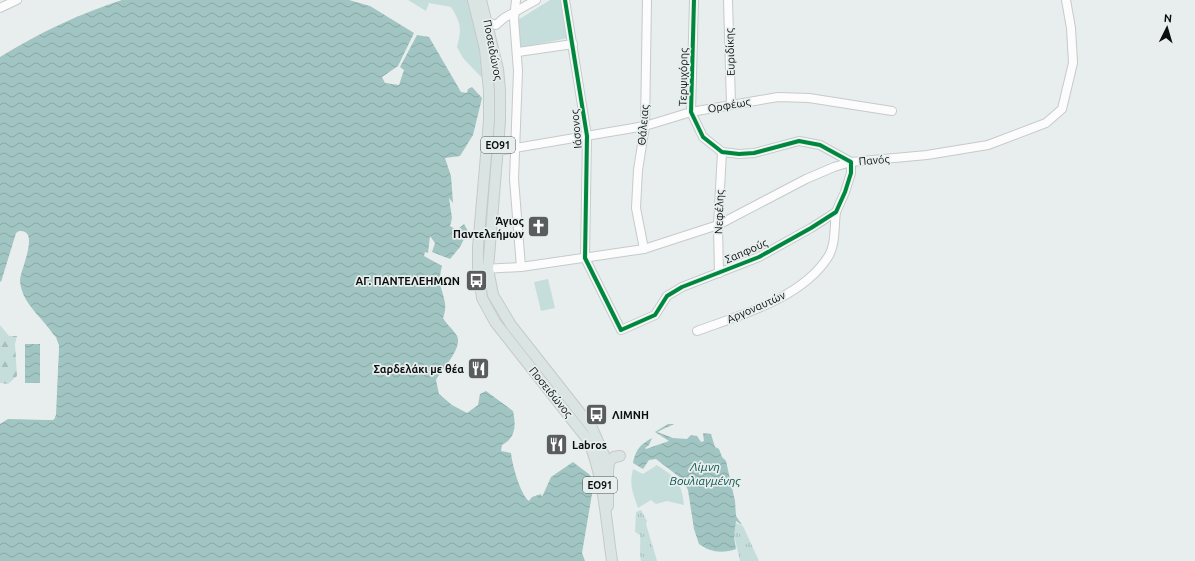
<svg xmlns="http://www.w3.org/2000/svg" width="1195" height="561" viewBox="0 0 1195 561" font-family="Ubuntu,sans-serif">
	<style>
		.grass { fill: url(#grass-tufts) }
		.forest { fill: url(#forest-firs) }
		.green { fill: #c6dedb }
		.water { fill: url(#water-waves) }
		.pier { fill: #e8eded }
		.lines { fill: none; stroke-linecap: round; stroke-linejoin: round }
		.minor-casing { stroke: #c6caca; stroke-width: 10 }
		.major-casing { stroke: #c7c9c9; stroke-width: 12 }
		.minor { stroke: #fcfcfc; stroke-width: 8 }
		.major { stroke: #dae4e3; stroke-width: 10 }
		.cycleway-casing { stroke: #e7eeee; stroke-width: 6 }
		.cycleway { stroke: #00873e; stroke-width: 4 }
		.labels { text-anchor: middle; dominant-baseline: central; stroke-width: 3.5; stroke-linejoin: round; paint-order: stroke }
		.shield { fill: #e7eeee; stroke: #4e5252; stroke-width: 1 }
		.shield-label { font-size: 10px; font-weight: bold; fill: #0d0f0f }
		.street-label { font-size: 11px; fill: #0d0f0f; stroke: #e7eeee }
		.poi-label { font-size: 11px; font-weight: bold; fill: #0d0f0f; stroke: #e7eeee; text-anchor: end }
		.water-label { font-size: 12px; font-style: italic; fill: #0c534e; stroke: #e7eeee }
	</style>
	<defs>
		<pattern id="grass-tufts" width="24" height="20" patternUnits="userSpaceOnUse"><rect width="24" height="20" fill="#c6dedb"/><path d="M3 7l-1-3M5 7V3M7 7l1-3M15 17l-1-3M17 17v-4M19 17l1-3" fill="none" stroke="#a9bdbb"/></pattern>
		<pattern id="forest-firs" width="22" height="20" patternUnits="userSpaceOnUse"><rect width="22" height="20" fill="#c6dedb"/><path d="M5 1l3.5 6h-7zM16 11l3.5 6h-7z" fill="#a9bdbb"/></pattern>
		<pattern id="water-waves" width="16" height="10" patternUnits="userSpaceOnUse"><rect width="16" height="10" fill="#a1c5c2"/><path d="M0 5q4-4 8 0t8 0" fill="none" stroke="#89a8a6"/></pattern>
	</defs>
	<rect width="100%" height="100%" fill="#e8eded"/>
	<g class="grass">
		<path d="M641,510l6,11 -1,3 11,37h-16c-2,-9 0,-17 -1,-26l-5,-3 1,-20z"/>
		<polygon points="736,523 743,526 759,561 740,561 734,535"/>
	</g>
	<polygon class="forest" points="0,325 9,336 17,336 15,344 17,376 8,384 0,383"/>
	<g class="green">
		<path d="M408,0h60l6,19 11,62 -22,-23 -6,-11c5,-18 4,-24 -6,-40l-22,-4 -3,8z"/>
		<polygon points="550,0 561,0 568,38 520,48 518,20"/>
		<polygon points="548,279 555,308 541,311 534,282"/>
		<path d="M657,465c18,12 25,17 27,40l-17,-4 -11,3 -5,-4 -13,8c-5,-16 -9,-22 -5,-39l10,5z"/>
	</g>
	<g class="water">
		<path d="M122,0h227l21,6 44,27 -16,33 -16,11 3,6 14,2 5,-15 -4,-3 17,-32 12,2 32,55 6,1 1,-4 4,-2 10,11 -9,37 -13,21 -15,2 6,18 2,27 -4,-5 3,20 -2,8 7,4 7,-6 4,7 -8,16 -10,12 -18,-7 3,-9 -5,-7 -2,17 -3,-1 -1,4 18,10c-2,7 -3,17 0,25 3,11 5,16 1,27 4,7 10,11 14,18 6,12 -15,33 -21,44l3,14 13,11 15,8 11,-8 2,-11 6,-3 27,20c3,14 3,27 -11,34l-1,6 10,2c1,11 9,41 18,48l3,-4 9,-3 1,3 9,-20 22,-15 17,13 3,13 -11,65 3,8h-585v-137l8,-5 45,1 3,-5 3,-69c-8,-24 -37,-38 -39,-65 0,-11 21,-52 -1,-50l-3,2 -15,49 -1,-1v-224c39,-24 79,-43 122,-57z"/>
		<rect x="25" y="344" width="15" height="39"/>
		<path d="M668,424h6l-17,8 16,6 14,1 4,-4 6,1 4,6 3,-1 -1,-8 8,1 4,13 4,2 3,8 4,4 9,40 1,15 6,9 -6,-4 -2,16 2,12c-14,5 -26,3 -37,-5l-5,-15 -6,-39 -6,-11 -26,-20 -7,1 -6,9 -10,-6c3,-14 7,-18 19,-25l-3,7 -4,3 1,1 23,-8 -14,-9z"/>
	</g>
	<polygon class="pier" points="51,332 56,337 59,346 55,418 53,420 25,419 24,417 53,416 57,347 54,338 50,333"/>
	<g class="lines">
		<defs>
			<g id="minor">
				<polyline points="516,0 514,19 518,71 514,179 521,267"/>
				<polyline points="565,0 587,136 585,258 621,330 655,315 667,296 682,287 759,257 811,228 836,212 845,192 851,173 851,162 820,145 799,141 754,153 739,154 722,152 703,137 691,112 694,0"/>
				<polyline points="728,0 731,104"/>
				<polyline points="0,8 17,0"/>
				<polyline points="488,22 496,25 504,18 536,0"/>
				<polyline points="518,52 573,44"/>
				<polyline points="498,151 645,126 691,112 778,97 809,98 892,111"/>
				<polyline points="644,249 636,208 638,170 645,126 647,0"/>
				<polyline points="483,269 521,267 644,249 718,225 806,179 834,167 851,162 927,155 988,145 1046,123 1062,109 1073,63 1071,28 1066,0"/>
				<polyline points="719,273 718,225 722,152"/>
				<path d="M697,331c44,-16 105,-33 131,-74 8,-12 6,-31 8,-45"/>
			</g>
			<g id="major">
				<path d="M473,0l12,49 4,42v30l-11,126v22l4,29 13,24 93,118c16,37 18,81 24,121"/>
				<polyline points="481,0 498,69 500,90 500,121 488,269 493,295 511,325 592,428 604,455 608,471 608,506"/>
				<polyline points="608,471 609,462 614,457 620,456"/>
			</g>
		</defs>
		<use href="#minor" class="minor-casing"/>
		<use href="#major" class="major-casing"/>
		<use href="#minor" class="minor"/>
		<use href="#major" class="major"/>
		<defs>
			<polyline id="cycleway" points="565,0 587,136 585,258 621,330 655,315 667,296 682,287 759,257 811,228 836,212 845,192 851,173 851,162 820,145 799,141 754,153 739,154 722,152 703,137 691,112 694,0"/>
		</defs>
		<use href="#cycleway" class="cycleway-casing"/>
		<use href="#cycleway" class="cycleway"/>
	</g>
	<defs>
		<symbol id="church-square" viewBox="-11 -11 22 22"><rect x="-9" y="-9" width="18" height="18" rx="4" fill="#5a5d5d" stroke="#e7eeee"/><path d="M-1.2-6h2.4v3.5h3.3v2.4h-3.3V6h-2.4V-.1h-3.3v-2.4h3.3Z" fill="#fff"/></symbol>
		<symbol id="bus-square" viewBox="-11 -11 22 22"><rect x="-9" y="-9" width="18" height="18" rx="4" fill="#5a5d5d" stroke="#e7eeee"/><path d="M-5-6H5V4H4V6H2V4H-2V6H-4V4H-5ZM-3.5-4V0h7V-4ZM-3.5 1.2v1.5H-2V1.2ZM2 1.2v1.5H3.5V1.2Z" fill="#fff"/></symbol>
		<symbol id="restaurant-square" viewBox="-11 -11 22 22"><rect x="-9" y="-9" width="18" height="18" rx="4" fill="#5a5d5d" stroke="#e7eeee"/><path d="M-5-6h1v4h1v-4h1v4h1v-4h1v5L-1.5 .5V6h-2V.5L-5-1ZM5-6V6H3V1.5H1.5Q1.5-4 5-6Z" fill="#fff"/></symbol>
	</defs>
	<g fill-rule="evenodd">
		<use href="#church-square" x="526" y="214" width="25" height="25"/>
		<use href="#bus-square" x="464" y="268" width="25" height="25"/>
		<use href="#restaurant-square" x="466" y="356" width="25" height="25"/>
		<use href="#bus-square" x="584" y="402" width="25" height="25"/>
		<use href="#restaurant-square" x="544" y="432" width="25" height="25"/>
	</g>
	<g class="labels">
		<g class="shield">
			<rect x="481" y="137" width="34" height="16" rx="3"/>
			<rect x="583" y="477" width="34" height="16" rx="3"/>
		</g>
		<g class="shield-label">
			<text x="498" y="145">ΕΟ91</text>
			<text x="600" y="485">ΕΟ91</text>
		</g>
		<g class="street-label">
			<text transform="translate(493 50) rotate(79)">Ποσειδώνος</text>
			<text transform="translate(730 52) rotate(-92)">Ευριδίκης</text>
			<text transform="translate(683 77) rotate(-89)">Τερψιχόρης</text>
			<text transform="translate(729 105) rotate(-10)">Ορφέως</text>
			<text transform="translate(643 125) rotate(-85)">Θάλειας</text>
			<text transform="translate(576 129) rotate(-95)">Ιάσονος</text>
			<text transform="translate(874 160) rotate(-5)">Πανός</text>
			<text transform="translate(719 212) rotate(-88)">Νεφέλης</text>
			<text transform="translate(746 251) rotate(-24)">Σαπφούς</text>
			<text transform="translate(756 307) rotate(-24)">Αργοναυτών</text>
			<text transform="translate(551 392) rotate(51)">Ποσειδώνος</text>
		</g>
		<g class="poi-label">
			<text x="524" y="221">Άγιος<tspan x="524" dy="13">Παντελεήμων</tspan></text>
			<text x="460" y="281">ΑΓ. ΠΑΝΤΕΛΕΗΜΩΝ</text>
			<text x="464" y="369">Σαρδελάκι με θέα</text>
			<text x="612" y="415" text-anchor="start">ΛΙΜΝΗ</text>
			<text x="572" y="445" text-anchor="start">Labros</text>
		</g>
		<g class="water-label">
			<text x="705" y="466">Λίμνη<tspan x="705" dy="14">Βουλιαγμένης</tspan></text>
		</g>
	</g>
	<g transform="translate(1167 28) rotate(5)" stroke="#e7eeee" stroke-width="3" paint-order="stroke">
	<path d="M0-3L7 15L0 10L-7 15Z" fill="#0d0f0f"/>
	<text y="-6" font-size="11" font-weight="bold" text-anchor="middle" fill="#0d0f0f">N</text>
	</g>
</svg>
